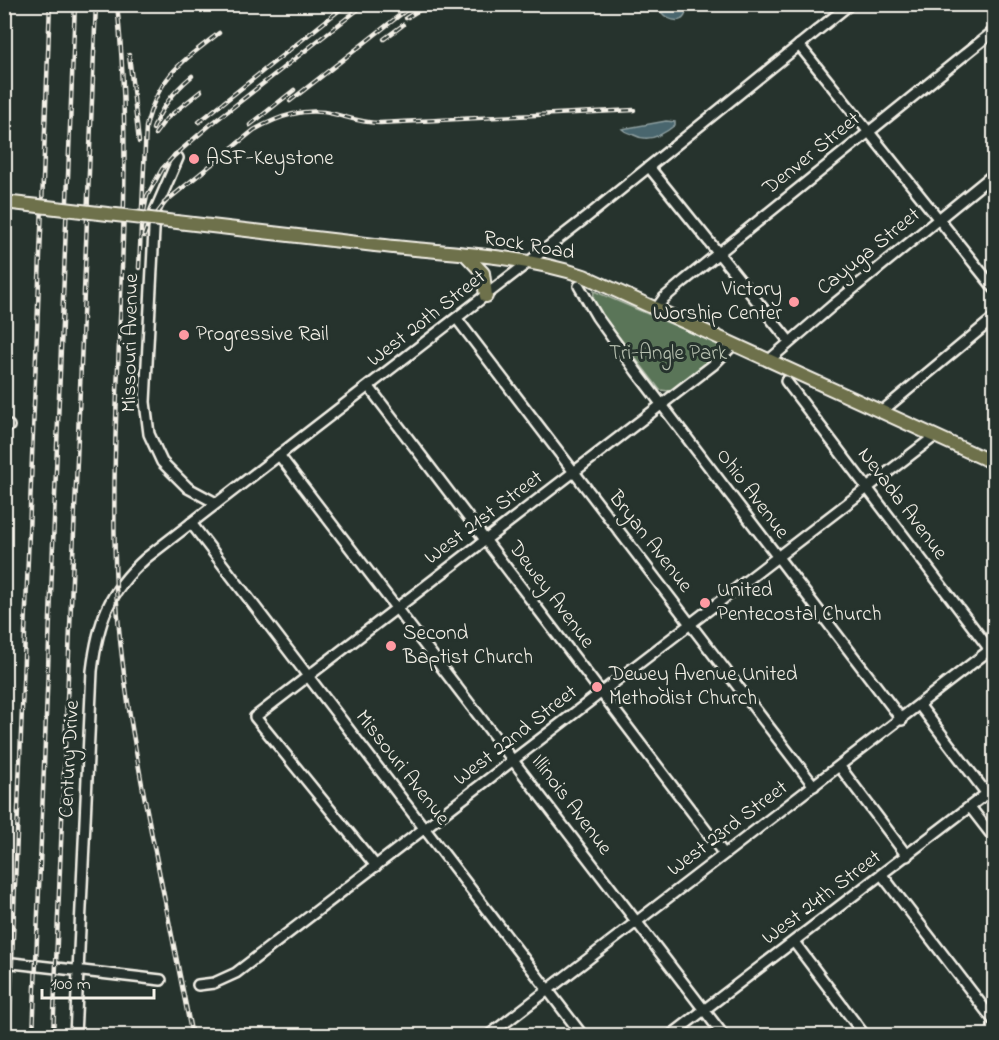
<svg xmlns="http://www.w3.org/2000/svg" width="999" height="1040" viewBox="0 0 999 1040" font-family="'Indie Flower',sans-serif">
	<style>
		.green { fill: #5a7459; stroke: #a7b2a0; stroke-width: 1.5 }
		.water { fill: #48666e; stroke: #8d9e9f; stroke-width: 1.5 }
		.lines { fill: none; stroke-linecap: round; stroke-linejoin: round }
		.minor-casing { stroke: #f4f1e8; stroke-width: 14 }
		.major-casing { stroke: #f4f1e8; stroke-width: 16 }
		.minor { stroke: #26332d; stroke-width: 9 }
		.major { stroke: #6e714b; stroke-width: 12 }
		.rail-casing { stroke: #f4f1e8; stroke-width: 4.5 }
		.rail { stroke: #26332d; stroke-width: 2; stroke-dasharray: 7; stroke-linecap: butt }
		.major-bridge-casing { stroke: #f4f1e8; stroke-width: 16; stroke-linecap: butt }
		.major-bridge { stroke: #6e714b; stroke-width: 12 }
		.poi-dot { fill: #ff9aa2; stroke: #26332d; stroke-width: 2 }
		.labels { text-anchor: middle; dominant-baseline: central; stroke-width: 6; stroke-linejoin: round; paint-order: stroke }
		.street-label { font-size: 21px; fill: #f4f1e8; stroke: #26332d }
		.poi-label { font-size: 21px; fill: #f4f1e8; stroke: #26332d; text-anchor: start }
		.park-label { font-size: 21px; fill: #b6bfaf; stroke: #26332d }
	</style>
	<rect width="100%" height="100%" fill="#26332d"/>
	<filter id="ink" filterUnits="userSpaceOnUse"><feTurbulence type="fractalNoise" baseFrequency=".0167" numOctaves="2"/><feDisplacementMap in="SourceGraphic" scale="12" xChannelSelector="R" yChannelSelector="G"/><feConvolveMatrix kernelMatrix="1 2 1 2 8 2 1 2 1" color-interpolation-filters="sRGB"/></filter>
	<g filter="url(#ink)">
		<polygon class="green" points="594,291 718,344 720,349 717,354 676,387 669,391 660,390 593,303"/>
		<g class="water">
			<path d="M668,5h14l4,3c1,18 -17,14 -25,4z"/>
			<path d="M666,121l9,1v3c-12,10 -27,18 -41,10 -5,-3 -8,-2 -12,-6z"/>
		</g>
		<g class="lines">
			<defs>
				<g id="minor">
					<polyline points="799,45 994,288"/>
					<polyline points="178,158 155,211 145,402 149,434 162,462 188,488 216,503"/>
					<polyline points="649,167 789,341"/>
					<polyline points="579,286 597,317 636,371 902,720"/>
					<polyline points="656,309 664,298 684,281 994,31"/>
					<polyline points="457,319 814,786"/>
					<polyline points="768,361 832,306 994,174"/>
					<polyline points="369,387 724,854"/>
					<polyline points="881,412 994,318"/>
					<polyline points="4,426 9,426"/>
					<polyline points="279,455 724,1036"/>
					<polyline points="191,523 583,1036"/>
					<polyline points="920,706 987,794"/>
					<polyline points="840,767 907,856"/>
					<polyline points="970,807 994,838"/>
					<polyline points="376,866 255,717 713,365 733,345"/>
					<polyline points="882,875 994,1021"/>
					<polyline points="794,942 865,1036"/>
					<polyline points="4,962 161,980"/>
					<polyline points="198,985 214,983 236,973 935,436"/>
					<path d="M75,1036l17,-365c6,-49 16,-79 54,-113l442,-342 262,-212"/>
					<polyline points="488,1036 987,652 988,647 786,381"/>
					<polyline points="670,1036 994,788"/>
				</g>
				<g id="major">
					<path d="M375,245c68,8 144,9 209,31l410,187"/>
					<polyline points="466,255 483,273 486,296"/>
				</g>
			</defs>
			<use href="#minor" class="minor-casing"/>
			<use href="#major" class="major-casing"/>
			<use href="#minor" class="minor"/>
			<use href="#major" class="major"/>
			<defs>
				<g id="rail">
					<path d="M117,4c21,195 -10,390 -1,584 4,79 18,156 33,233 14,71 28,143 43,215"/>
					<polyline points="688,4 688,5"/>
					<polyline points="406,18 429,4"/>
					<polyline points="384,39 403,25"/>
					<polyline points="129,55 139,142"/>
					<polyline points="290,101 414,4"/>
					<polyline points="199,122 347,4"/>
					<polyline points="250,125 294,90"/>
					<path d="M153,129c8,-22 21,-38 39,-53"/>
					<polyline points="155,134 166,119 201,91"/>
					<path d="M164,203l90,-73c25,-14 51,-23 80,-16 16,4 29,9 46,9l254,-13"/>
					<polyline points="141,226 147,196 162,169 174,156 210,125 365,4"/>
					<polyline points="144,236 148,225 168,199"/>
					<path d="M139,268l7,-141c12,-50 34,-64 73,-94"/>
					<polyline points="9,1036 50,4"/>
					<polyline points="33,1036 75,4"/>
					<polyline points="53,1036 96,4"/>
				</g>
			</defs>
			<use href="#rail" class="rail-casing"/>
			<use href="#rail" class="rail"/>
			<defs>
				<polyline id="major-bridge" points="4,202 375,245"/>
			</defs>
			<use href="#major-bridge" class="major-bridge-casing"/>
			<use href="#major-bridge" class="major-bridge"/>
		</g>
	</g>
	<g class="poi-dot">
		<circle cx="194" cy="159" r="6"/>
		<circle cx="794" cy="302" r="6"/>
		<circle cx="184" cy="335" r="6"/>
		<circle cx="705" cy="603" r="6"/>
		<circle cx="391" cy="646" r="6"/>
		<circle cx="597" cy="687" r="6"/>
	</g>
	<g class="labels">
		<g class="street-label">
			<text transform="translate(812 154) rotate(-39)">Denver Street</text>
			<text transform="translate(529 246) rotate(10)">Rock Road</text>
			<text transform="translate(869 252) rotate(-39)">Cayuga Street</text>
			<text transform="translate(427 319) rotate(-38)">West 20th Street</text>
			<text transform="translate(131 343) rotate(-89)">Missouri Avenue</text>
			<text transform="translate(752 494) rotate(53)">Ohio Avenue</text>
			<text transform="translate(902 504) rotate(53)">Nevada Avenue</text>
			<text transform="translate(484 518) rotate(-37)">West 21st Street</text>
			<text transform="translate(650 542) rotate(52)">Bryan Avenue</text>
			<text transform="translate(551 595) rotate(53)">Dewey Avenue</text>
			<text transform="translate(516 736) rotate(-38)">West 22nd Street</text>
			<text transform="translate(70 759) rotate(-87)">Century Drive</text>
			<text transform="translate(402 768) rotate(52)">Missouri Avenue</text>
			<text transform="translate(571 805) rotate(53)">Illinois Avenue</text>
			<text transform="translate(728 829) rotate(-37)">West 23rd Street</text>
			<text transform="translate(822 898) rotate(-37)">West 24th Street</text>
		</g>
		<g class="poi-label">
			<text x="206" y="159">ASF-Keystone</text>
			<text x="782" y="290" text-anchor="end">Victory<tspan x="782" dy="24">Worship Center</tspan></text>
			<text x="196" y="335">Progressive Rail</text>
			<text x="717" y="591">United<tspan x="717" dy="24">Pentecostal Church</tspan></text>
			<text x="403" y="634">Second<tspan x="403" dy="24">Baptist Church</tspan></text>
			<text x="609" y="675">Dewey Avenue United<tspan x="609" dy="24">Methodist Church</tspan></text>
		</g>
		<g class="park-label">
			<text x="668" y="354">Tri-Angle Park</text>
		</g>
	</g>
	<rect width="999" height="1040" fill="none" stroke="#26332d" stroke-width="24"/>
	<rect x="12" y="12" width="975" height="1016" fill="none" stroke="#f4f1e8" stroke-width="2" filter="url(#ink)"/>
	<path d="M42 989v9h112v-9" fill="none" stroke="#f4f1e8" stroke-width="3"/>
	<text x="51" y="989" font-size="18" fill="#f4f1e8" stroke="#26332d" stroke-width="4.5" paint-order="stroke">100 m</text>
</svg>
